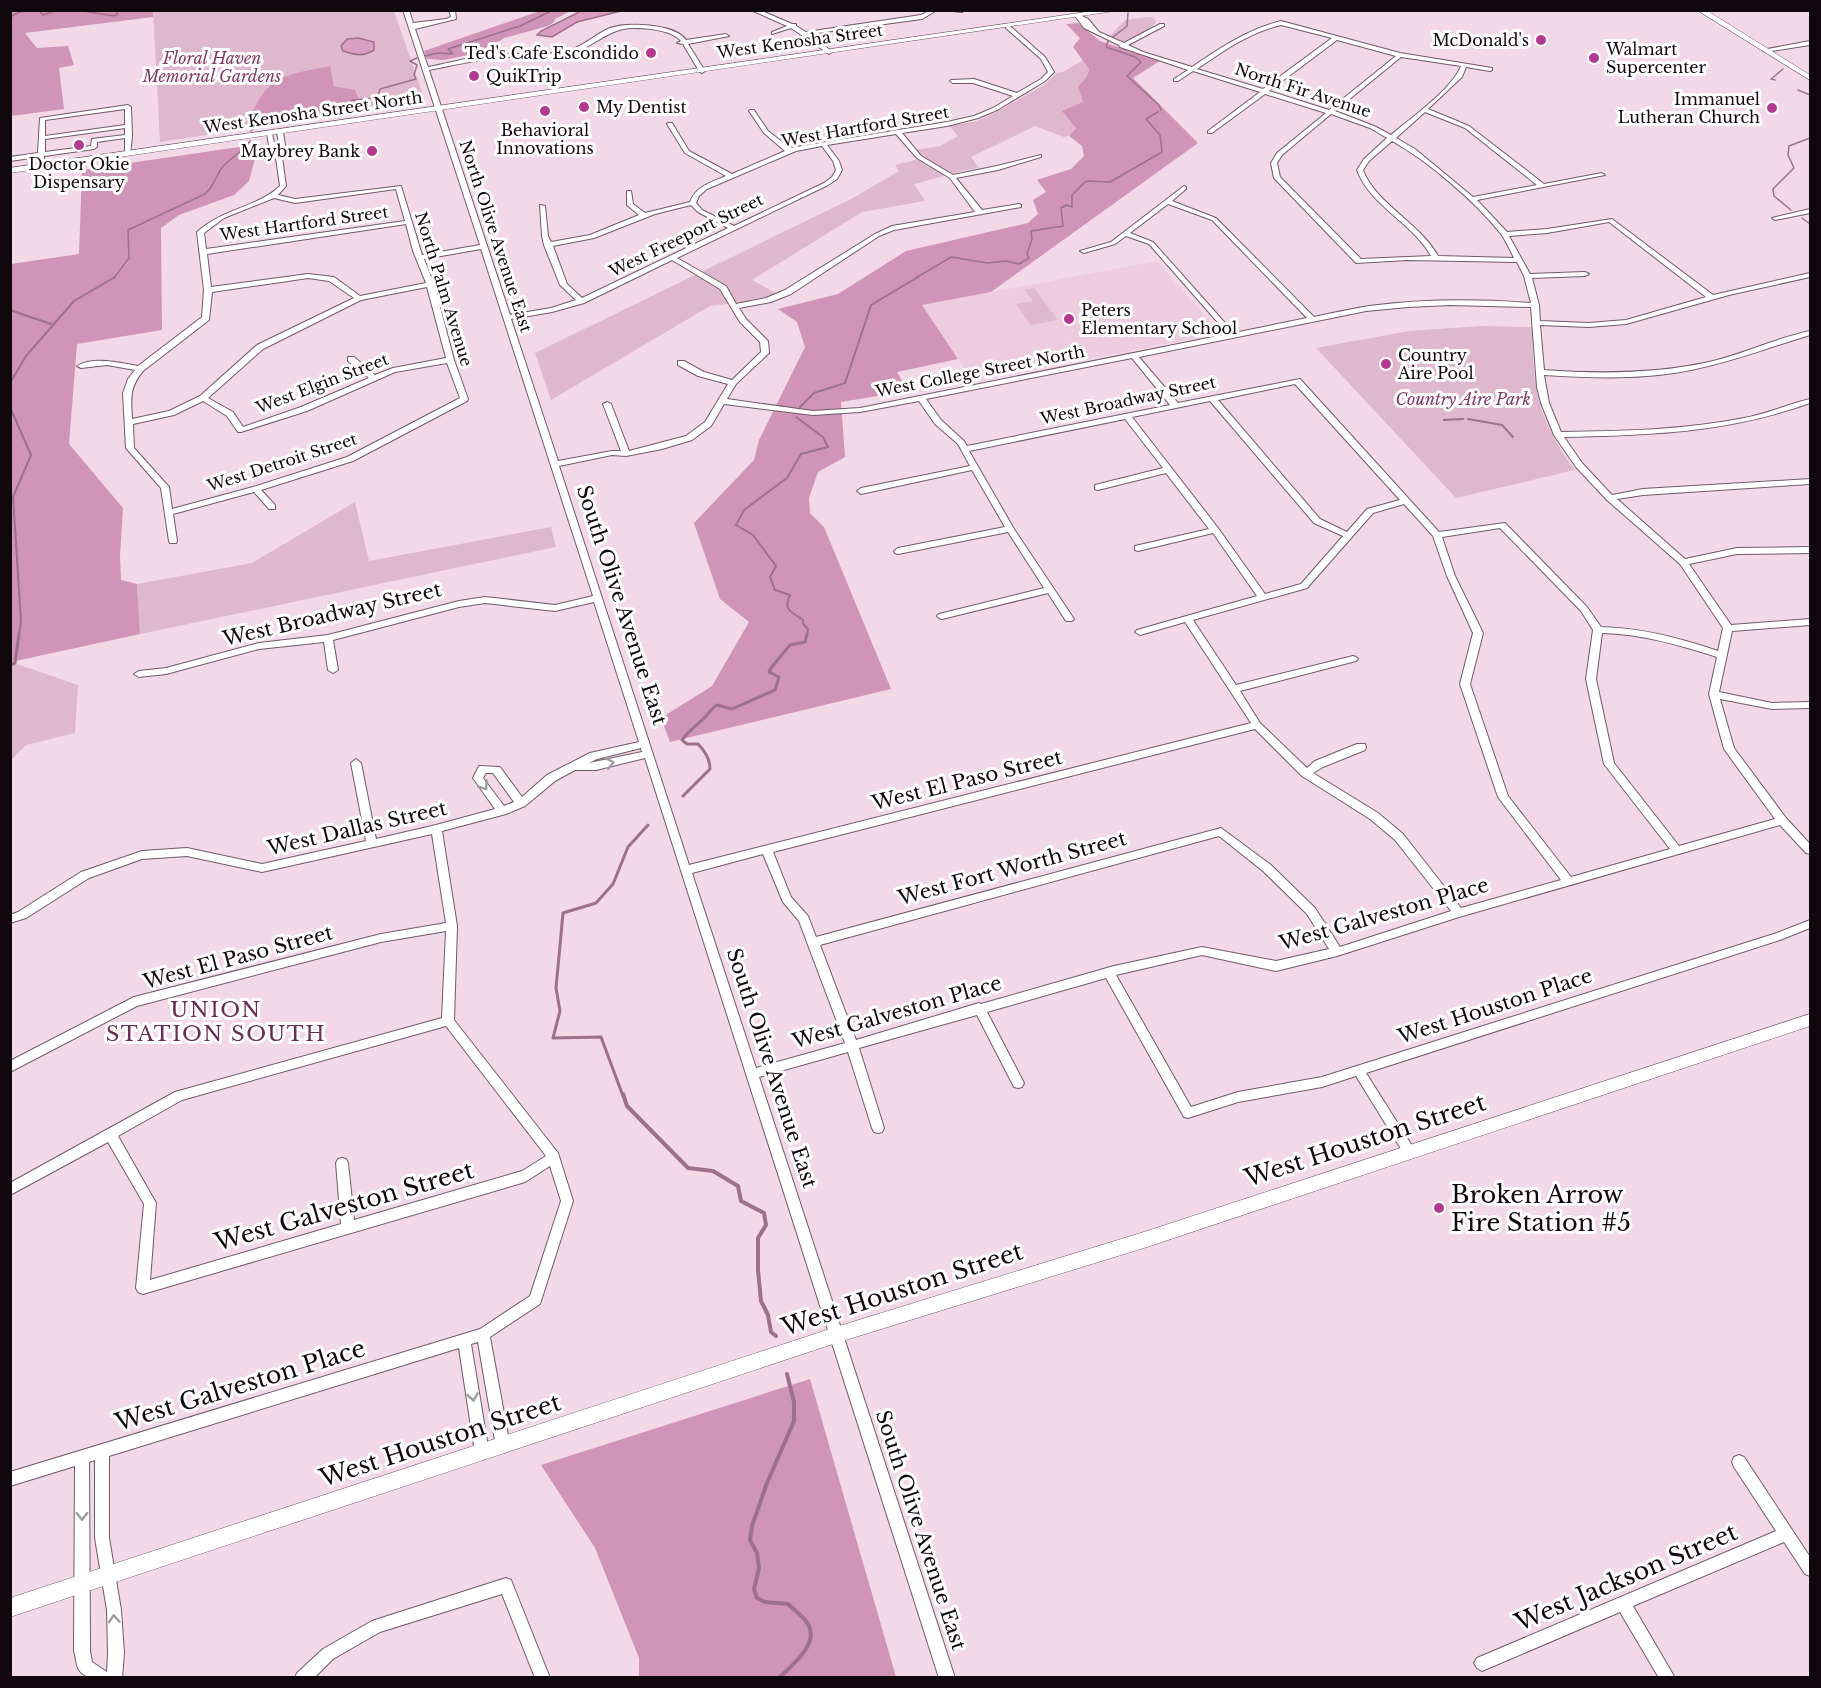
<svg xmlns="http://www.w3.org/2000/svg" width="1821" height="1688" viewBox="0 0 1821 1688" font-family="'Libre Baskerville',serif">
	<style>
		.built { fill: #edcce0 }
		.green { fill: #dfb7ce }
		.forest { fill: #cf94b8 }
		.water { fill: #da9ec3; stroke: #9d718c; stroke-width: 1.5 }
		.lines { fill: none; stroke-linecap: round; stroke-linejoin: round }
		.stream-far3 { stroke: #9d718c; stroke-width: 1.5 }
		.stream-far2 { stroke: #9d718c; stroke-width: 2 }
		.stream-far1 { stroke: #9d718c; stroke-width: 3 }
		.stream { stroke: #9d718c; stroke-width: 4 }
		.minor-casing { stroke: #705a67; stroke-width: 2 }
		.major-casing { stroke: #705a67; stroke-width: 1 }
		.minor { fill: #fff; fill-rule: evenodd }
		.major { fill: #fff; fill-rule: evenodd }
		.oneway { stroke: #9f9c9e }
		.poi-dot { fill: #b2398e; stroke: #fff; stroke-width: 2 }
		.labels { text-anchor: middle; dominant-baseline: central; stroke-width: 6; stroke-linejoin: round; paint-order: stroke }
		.far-poi-label { font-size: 16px; fill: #10080d; stroke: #fff; text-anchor: start }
		.far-street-label { font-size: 16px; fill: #10080d; stroke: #fff }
		.far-park-label { font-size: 16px; font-style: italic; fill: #803868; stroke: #fff }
		.street-label { font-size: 20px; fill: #10080d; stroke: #fff }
		.neighbourhood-label { font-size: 21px; letter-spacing: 1.5px; fill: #6a2e56; stroke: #fff }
		.near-street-label { font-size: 24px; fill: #10080d; stroke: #fff }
		.near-poi-label { font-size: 24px; fill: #10080d; stroke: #fff; text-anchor: start }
	</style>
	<rect width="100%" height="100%" fill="#f3d9e8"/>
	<polygon class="built" points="1157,261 1220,333 973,382 922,305"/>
	<g class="green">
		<path d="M153,11h241l32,92 -61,9 -10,-22 -21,-4 -5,-20c-54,10 -62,11 -85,63l-32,2 -5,4 -47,7z"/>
		<polygon points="1147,17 1154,18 1156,22 1149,29 1125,42 1110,36 1125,20"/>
		<path d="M1083,60l6,9 -2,7 -9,11 5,15 -7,26 -7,8 -5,1 -29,-11 -64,31 8,11c-23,3 -43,11 -65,16l11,17 -63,11 -110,68 24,13 -1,2 -32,7 -33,4 -159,94 -16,-47 316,-154 48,-28 -4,-6 28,-7 -7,-8 24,-4 18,-10 -9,-10 28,-5 19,-9 48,-27 13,-12 6,-1z"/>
		<polygon points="1034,288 1058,320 1031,325 1016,304 1033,301 1025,290"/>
		<path d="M1482,326l50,1c1,62 5,92 43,143l-119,28 -140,-150 93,-17z"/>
		<polygon points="355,502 369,561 551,527 556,547 140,634 137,584 252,563"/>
		<polygon points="11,662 78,685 75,733 26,745 11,760"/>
	</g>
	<g class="forest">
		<polygon points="153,10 153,17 25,33 37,48 68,46 74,65 59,68 64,109 11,116 11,11"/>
		<polygon points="543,10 571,11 555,19 554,22 548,26 504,38 495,44 468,55 444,60 427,59 424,51"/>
		<polygon points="1078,23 1100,41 1160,61 1133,78 1198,143 991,292 922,305 958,359 897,372 908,391 841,402 845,457 818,472 809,498 810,513 824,527 891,689 670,742 661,718 712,686 749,622 720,599 694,523 754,460 759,440 805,347 797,322 778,309 838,294 906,251 1028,223 1038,214 1033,200 1046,192 1037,180 1071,169 1084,156 1082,146 1069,136 1076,128 1062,111 1083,102 1078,87 1087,76 1089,69 1073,47 1080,38 1066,24"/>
		<path d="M330,66l4,20 21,4 10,22 -121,17c23,-52 31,-53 86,-63z"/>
		<polygon points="259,144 249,181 234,195 179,215 161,228 162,330 77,344 69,444 123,508 120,556 121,580 137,584 140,634 11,662 11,264 79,254 82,170"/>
		<polygon points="810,1379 896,1677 639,1677 639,1658 595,1548 541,1465"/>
	</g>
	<g class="water">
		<polygon points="583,10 621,11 577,22 552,37 537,35 541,31"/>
		<path d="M358,38l16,4v8c-11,7 -19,5 -31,1l-2,-5 6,-7z"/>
	</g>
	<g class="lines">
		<g class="stream-far3">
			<polyline points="38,10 43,15 58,10"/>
			<polyline points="77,10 114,16 118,14 115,10"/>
			<polyline points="1128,13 1127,26 1108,41 1106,47 1135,57 1141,62 1127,76 1159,105 1161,110"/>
			<polyline points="10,17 24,10"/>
			<polyline points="425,56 438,53 453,54 448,49 520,26 553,10"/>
			<polyline points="1775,80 1771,79 1783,69"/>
			<polyline points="1798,90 1810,95"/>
			<polyline points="251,131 263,121 312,120 324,116 353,100 377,98 380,89 416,79 414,75 417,65 410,61 417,58"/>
			<polyline points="1791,210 1774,196 1773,189 1794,168 1788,155 1789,146 1810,138"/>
			<polyline points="1802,218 1810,224"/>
			<path d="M114,278l15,-20 -1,-28 77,-36c9,-8 10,-16 16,-25 8,-11 21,-16 29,-28"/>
			<polyline points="916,278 951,257 987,263 1006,261 1019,264 1029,258 1027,254 1032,239 1031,231 1063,226 1061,208 1066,205 1072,207 1072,195 1086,181 1110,182 1162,152 1160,135 1146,119 1158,112"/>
		</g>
		<g class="stream-far2">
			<polyline points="10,310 51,324"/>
			<polyline points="10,383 26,356 74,301 115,277"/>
			<polyline points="10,407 31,455 13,497 21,621 19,635"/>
			<polyline points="800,407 814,393 845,383 871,305 918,277"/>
			<path d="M796,417l27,20 5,10 -27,7 -14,24 -43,32 -8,15 17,10 23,31 -6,11 5,13 15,5c-7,16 1,16 13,25v4l5,5 -1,6"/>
			<polyline points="1468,419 1502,425 1513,437"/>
			<polyline points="1444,420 1463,419"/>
		</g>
		<g class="stream-far1">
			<polyline points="10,665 15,663 19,634"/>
			<path d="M683,796l27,-27c0,-10 -5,-18 -12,-25h-11l-5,-4c7,-10 13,-13 21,-21 6,-5 7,-10 14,-14l15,4 43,-19 4,-13 -10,-5 2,-4 19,-23 15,-3 2,-8"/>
			<polyline points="623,1096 601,1037 553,1038 560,1011 556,988 563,913 596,903 613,884 628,847 648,825"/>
		</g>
		<g class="stream">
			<polyline points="623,1094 627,1106 688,1168 713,1171 738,1186 741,1201 764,1213 766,1225 758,1238 758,1270 761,1301 768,1315 771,1332 776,1336"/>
			<path d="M779,1678c12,-12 41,-34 29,-54 -4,-7 -14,-14 -20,-20l-23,-2 -8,-4 -3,-9 5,-21 -2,-15 -7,-13 2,-14 15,-43 27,-62v-19l-7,-28"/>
		</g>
		<defs>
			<g id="minor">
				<path d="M403,10h6l4,13 33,-4 5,-2 -2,-7h6l1,9 -41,10 13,38c22,-4 45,-11 68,-13 22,-1 45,2 68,-2 17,-4 29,-16 44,-23 17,-8 68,-5 78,11l40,-6 3,2 -41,8 17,27 -3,2 -3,-2 -16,-27 -6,-1 4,-2c-10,-11 -33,-13 -48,-13 -26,0 -42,22 -67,27 -24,5 -49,0 -73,3 -22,3 -43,8 -64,12l81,245 41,-7 25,-8 -16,-15 -16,-40 -2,-9 -2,-31 5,1 3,30 3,6 39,-7 49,-20 -12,-10v-14h4l2,13 12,9 45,-11c6,-16 22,-20 36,-26l-41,-23 -18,-29 1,-1h4l17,28 43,23 53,-23 -21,-18 -15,-22 1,-1h4l14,21 22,17 157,-26 27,-6 19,-8 20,-12 -40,-13h-20l-3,-2 1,-1 23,-1 43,14 24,-14 7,-7 -7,-13 -35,-31v-2h4l35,31 9,15 -9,9 -48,29 -19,8 -31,8 -45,7 19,23 32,19 44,-9 44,-11v2l-43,13 -42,8 26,32 37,-6 2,1v2l-127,23 -15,6 -88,58 -20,8 -32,6 7,11 22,22 1,12 -33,31 -9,15 86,12 47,-3 368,-74 -79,-90 -23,-8 -11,8 -31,9 -4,-2 31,-9 73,-56 2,1v2l-14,12 44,17 98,99c18,-4 37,-8 55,-11 54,-7 108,-7 162,-3l-7,-27 -7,-14 -110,-2 -51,3 -82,-85 -3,-15 6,-10 49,-40 -61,-19 -53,39h-4v-2l52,-39 -67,-21 -15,10h-4v-2l14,-9 -68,-23 -1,-2 -35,-17 -9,-12 3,-2 10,5 11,13 25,11 36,-19h4v2l-36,19 15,7 49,15c28,-19 56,-38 89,-46l119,32 92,15v2l-2,1 -24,-4 -4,10 -34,32 41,17 75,58 58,-11 3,2 -128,25 30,32 40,-3 65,-10 101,76 97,-22v4l-81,18 -103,29 -37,3 -49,-2 4,45c55,4 110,4 165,-8 34,-8 67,-24 101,-31v4c-40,12 -78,27 -119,35 -48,10 -98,8 -147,5l5,28 12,29c62,-1 123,-2 183,-14 23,-4 44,-14 66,-19v4c-83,30 -159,32 -246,34l18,26 30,32 31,-6 167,-10v5l-167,11 -26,4 68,60 52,-11 73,-1v6l-73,1 -48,10 42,61 79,-6v6l-78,6 -13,61 53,11 38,-1v6l-38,1 -52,-10 14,49 52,70 24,26v10l-4,-1 -26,-28 -321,92 -122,39 -61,15 -74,-16 -86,20 75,132 47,-15 84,-15 455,-144 33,-13v8l-30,12 -414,133 48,76 2,4 -2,4 -4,1 -4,-1 -50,-81 -34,11 -84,15 -50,16 -4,-1 -78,-139 -119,34 37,71 -2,4 -4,1 -4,-1 -37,-72 -118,33 25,80 -2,4 -4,1 -4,-1 -2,-4 -24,-76 -89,25 196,601h-16l-294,-920 -49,12h-21l-20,11 -30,25 -19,8 -64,17 15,95 -3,94 104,133 15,48 -33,103 -50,33 20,109 -2,5 -5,2 -5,-2 -2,-5 -18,-104 -7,2 18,109 -2,5 -5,2 -5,-2 -2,-5 -16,-105 -350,108v82l12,72 3,43 -2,25c-13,0 -35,4 -43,-8 -3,-5 -3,-13 -5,-19l1,-185 -65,20v-14l470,-143 50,-33 31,-95 -11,-35 -25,16 -382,112 -5,-2 -2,-4 8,-84 -36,-62 -98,53v-12l165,-91 267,-74 4,-87 -65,11 -244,64 -127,66v-11l124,-64 247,-63 65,-11 -14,-89 -170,38 -75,-16 -45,3 -53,19 -63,40 -16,5v-8l8,-3 63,-40 61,-21 45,-3 75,16 104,-23 -15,-78 5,-4 5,4 15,76 60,-14 59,-16 -22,-31 6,-12 21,1 22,30 25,-22 43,-22 49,-11 -45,-140 -39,9 -70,-8 -26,4 -126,33 5,30 -5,3 -5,-3 -4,-28 -65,7 -93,25 -27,3 -5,-3 5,-3 27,-3 93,-25 69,-8 131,-34 26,-4 70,8 38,-9 -112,-347 -57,10 10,25 20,76 14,39 -1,2 -114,60 -92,29 14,15v4h-6l-15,-17 -81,22 4,27 -1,2h-6l-1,-2 -8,-53 -35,-40 -3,-55 5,-14 7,-9 -28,-5 -26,3 -4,-2c18,-10 42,-3 61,0l64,-49 2,-27 -7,-58c25,-23 61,-25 83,-46l-4,-28 -6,-6 -3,-19 5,1 4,17 2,2 2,-2 -3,-19 3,-2 3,2 3,19 -4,6 4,29 -8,9 17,4 106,-13 21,69 58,-10zM1281,25l51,13 -69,51 -66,-20c26,-18 53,-37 84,-44zM1337,40l59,16 -67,54 -60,-19zM1401,57l60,9c-9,23 -50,52 -70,69l-17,-9 -39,-15zM1425,112l40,16 72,57 -64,12 -58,-48 -19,-11zM1331,114l39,14 17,10 -23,21 -7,11c13,36 56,53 74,86l-70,3 -81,-82 -3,-14 5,-8zM896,134l21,24 33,20 25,34 -83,14 -17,8 -90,56 -19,8 -30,6 -10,-18 -49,-28 151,-73 9,-6 5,-9 -3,-9 -12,-16zM1392,141c36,20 83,60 109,93 5,7 9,16 13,24l-76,-2c-18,-33 -63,-53 -75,-86l6,-9zM822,146l11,15 3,9 -4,7 -8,6 -90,43 -32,-16 -6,-7 3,-7 8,-7 89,-38zM396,189l9,32 -199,28 -2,-16 20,-15 50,-20 21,5zM1168,204l44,16 95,98 -73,15 -81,-91 -23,-9zM691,205l7,7 30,16 -146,70 -15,-14 -14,-38 41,-8 61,-24zM1609,222l97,75 -80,23 -37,3 -49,-2 -1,-16 -7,-27 53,-2 4,-2 -4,-2 -55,2 -21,-38 38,-3zM406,224l7,27 13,32 -66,13 -26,-19 -26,-3 -97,13 -4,-33zM672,260l48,29 20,33 20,20 1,10 -29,28 -28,-8 -20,-11h-6v4l20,11 30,8 -23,38 -19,14 -57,15 -18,-47 -4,-2 -4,2 18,47h-9l-54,10 -47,-142 41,-7 32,-9zM308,278l21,3 25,17 -97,47 -57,51 -31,15 -37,8c-1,-21 -3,-31 11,-48l66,-51 3,-28zM427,287l19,71 -53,10 -18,7 -21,-18h-6v4l21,17 -68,29 -58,20 -10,-15 -25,-14 55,-49 98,-49zM1450,305l81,2 6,80 4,16 13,32 22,32 31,33 73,64 43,64 -5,23c-38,-13 -76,-23 -117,-24l-14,-20 -82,-84 -66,9 -139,-153 -122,24 -39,-46 227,-46 42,-4zM1132,358l38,47 -203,41 -3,-5 -23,-21 -15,-21zM447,363l13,35 -113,59 -94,30 -81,22 -3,-22 -35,-39 -1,-24 41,-9 29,-14 24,15 11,16h3l66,-21 88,-39zM1295,384l105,116 -33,9 -20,23 -27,-13 -102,-119zM919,401l16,23 23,20 12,22 -109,22 -4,3 4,3 111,-24 33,57 -107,21 -4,3 1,2 3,1 110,-22 36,56 -105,26 -2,2 2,2 3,1 106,-26 18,28h6l2,-2 -60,-90 -45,-78 156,-32 38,49 -68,17v4l3,1 68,-17 43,56 -74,17v4l3,1 75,-18 44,63 -120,34 -2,2 5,3 45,-13 66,101 -562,142 -130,-399 53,-11 14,1 36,-7 30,-9 19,-14 13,-22 89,11 47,-3zM1210,401l104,122 29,13 -42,48 -36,10 -47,-66 -86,-111zM1404,504l29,32 14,40 26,57 -13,51 38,113 63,83 -100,28 -58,-74 -25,-21 -65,-40 10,-6 42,-17 1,-3 -1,-3h-8l-42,17 -8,7 -47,-45 -20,-32 116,-30 2,-2 -2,-2 -3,-1 -117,29 -43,-65 114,-32 66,-75zM1500,528l81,83 12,19 -7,49 18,85 66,85 -99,28 -63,-81 -38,-112 13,-51 -28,-57 -13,-39zM1602,633c40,1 77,12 115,24l-8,37 15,55 51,70 -96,27 -65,-83 -18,-84zM1255,729l47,47 68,43 25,21 56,71 -111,36 -25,-39 -44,-43 -50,-37 -405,109 -8,-21 -17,-19 -18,-45zM641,748l1,4 -53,11 8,-4zM486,773h7l21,29 -10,4 -21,-28zM1219,836l44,35 44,43 22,35 -53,12 -74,-14 -88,19 -133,38 -2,-1 -123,37 -36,-95zM763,854l20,48 16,19 46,122 -89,25 -64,-195zM446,1026l100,130 -24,15 -168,49 -6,-57 -2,-4 -4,-1 -4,1 -2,4 5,61 -191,56 6,-77 -38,-67 64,-36zM95,1460v78l12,72 1,43 -1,19 -15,-10 -2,-11 -1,-189z"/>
				<polygon points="751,10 760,10 792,24 796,24 796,26 806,32 921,15 930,10 937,10 922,19 810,34 831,51 832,52 829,54 791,28 772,34 772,32 787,26"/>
				<polygon points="943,10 964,10 962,12"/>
				<polygon points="1810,41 1810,45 1765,52 1762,50"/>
				<path d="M128,105l3,2 1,29 -2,19 -5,-1v-16l-28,4v5l-3,2 -50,7v10l-3,2 -3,-2v-9l-28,4v-4l28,-4 2,-35zM125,109v16l-80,11v-16zM125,128v7l-33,4 -1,7 -46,6v-13z"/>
				<polygon points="1810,209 1810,213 1775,220 1772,218"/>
				<polygon points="1739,1455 1744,1457 1810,1557 1810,1576 1805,1574 1784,1542 1633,1606 1675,1678 1659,1678 1620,1612 1482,1671 1477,1668 1474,1663 1477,1658 1776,1531 1734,1467 1732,1462 1734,1457"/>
				<polygon points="506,1578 511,1580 550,1678 535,1678 502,1594 380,1632 333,1659 314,1678 295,1678 297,1673 323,1649 372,1621"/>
			</g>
			<g id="major">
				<polygon points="1100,10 1121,10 10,173 10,168"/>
				<polygon points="1697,10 1706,10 1810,75 1810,80"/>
				<polygon points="1810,1014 1810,1026 1147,1247 836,1343 10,1617 10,1598 836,1327 1147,1231"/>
			</g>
		</defs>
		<use href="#minor" class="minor-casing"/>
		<use href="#major" class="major-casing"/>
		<use href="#minor" class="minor"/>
		<use href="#major" class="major"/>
	</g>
	<defs><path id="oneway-chevron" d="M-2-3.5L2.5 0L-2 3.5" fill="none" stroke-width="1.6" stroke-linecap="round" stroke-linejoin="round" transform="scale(1.5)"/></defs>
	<g class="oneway">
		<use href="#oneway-chevron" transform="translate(610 763) rotate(-12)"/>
		<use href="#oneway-chevron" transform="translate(484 786) rotate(56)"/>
		<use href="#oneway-chevron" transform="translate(473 1397) rotate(81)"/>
		<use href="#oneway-chevron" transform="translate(82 1516) rotate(89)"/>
		<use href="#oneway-chevron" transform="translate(114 1619) rotate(-93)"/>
	</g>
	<g class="poi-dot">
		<circle cx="1541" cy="40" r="6"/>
		<circle cx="651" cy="53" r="6"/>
		<circle cx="1594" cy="58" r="6"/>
		<circle cx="474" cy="76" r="6"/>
		<circle cx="584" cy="107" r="6"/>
		<circle cx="1772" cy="108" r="6"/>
		<circle cx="545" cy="111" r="6"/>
		<circle cx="79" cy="145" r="6"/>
		<circle cx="372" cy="151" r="6"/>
		<circle cx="1069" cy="319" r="6"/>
		<circle cx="1386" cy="364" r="6"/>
		<circle cx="1439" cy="1208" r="6"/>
	</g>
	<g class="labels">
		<g class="far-poi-label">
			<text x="1529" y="40" text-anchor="end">McDonald's</text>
			<text x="1606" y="49">Walmart<tspan x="1606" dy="18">Supercenter</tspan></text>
			<text x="639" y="53" text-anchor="end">Ted's Cafe Escondido</text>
			<text x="486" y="76">QuikTrip</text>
			<text x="1760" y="99" text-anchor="end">Immanuel<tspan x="1760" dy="18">Lutheran Church</tspan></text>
			<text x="596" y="107">My Dentist</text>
			<text x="545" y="130" text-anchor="middle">Behavioral<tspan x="545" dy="18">Innovations</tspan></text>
			<text x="360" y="151" text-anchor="end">Maybrey Bank</text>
			<text x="79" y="164" text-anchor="middle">Doctor Okie<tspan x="79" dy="18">Dispensary</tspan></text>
			<text x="1081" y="310">Peters<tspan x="1081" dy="18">Elementary School</tspan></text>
			<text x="1398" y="355">Country<tspan x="1398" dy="18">Aire Pool</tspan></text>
		</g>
		<g class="far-street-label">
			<text transform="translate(800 41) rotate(-8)">West Kenosha Street</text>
			<text transform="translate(1303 90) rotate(18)">North Fir Avenue</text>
			<text transform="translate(313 112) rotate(-8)">West Kenosha Street North</text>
			<text transform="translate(865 126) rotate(-10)">West Hartford Street</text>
			<text transform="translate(304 223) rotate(-8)">West Hartford Street</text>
			<text transform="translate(686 235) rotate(-26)">West Freeport Street</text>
			<text transform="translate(496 236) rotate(72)">North Olive Avenue East</text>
			<text transform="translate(444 289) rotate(73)">North Palm Avenue</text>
			<text transform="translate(980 371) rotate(-11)">West College Street North</text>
			<text transform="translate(322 383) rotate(-21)">West Elgin Street</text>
			<text transform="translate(1128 400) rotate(-12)">West Broadway Street</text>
			<text transform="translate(282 462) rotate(-18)">West Detroit Street</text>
		</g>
		<g class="far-park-label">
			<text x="212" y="58">Floral Haven<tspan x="212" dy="18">Memorial Gardens</tspan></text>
			<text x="1463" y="399">Country Aire Park</text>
		</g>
		<g class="street-label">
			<text transform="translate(622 605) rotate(72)">South Olive Avenue East</text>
			<text transform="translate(332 614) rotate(-13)">West Broadway Street</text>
			<text transform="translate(967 780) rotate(-14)">West El Paso Street</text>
			<text transform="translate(357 828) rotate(-13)">West Dallas Street</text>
			<text transform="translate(1012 868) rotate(-15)">West Fort Worth Street</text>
			<text transform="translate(1384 914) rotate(-16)">West Galveston Place</text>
			<text transform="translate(238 957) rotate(-15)">West El Paso Street</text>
			<text transform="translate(1495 1006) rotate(-18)">West Houston Place</text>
			<text transform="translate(897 1012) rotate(-16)">West Galveston Place</text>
			<text transform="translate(772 1068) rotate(72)">South Olive Avenue East</text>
			<text transform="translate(921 1530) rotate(72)">South Olive Avenue East</text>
		</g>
		<g class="neighbourhood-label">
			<text x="216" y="1010">UNION<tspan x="216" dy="24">STATION SOUTH</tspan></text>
		</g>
		<g class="near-street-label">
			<text transform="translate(1365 1140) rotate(-18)">West Houston Street</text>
			<text transform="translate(344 1206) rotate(-16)">West Galveston Street</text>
			<text transform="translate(902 1289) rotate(-18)">West Houston Street</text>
			<text transform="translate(240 1385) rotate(-17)">West Galveston Place</text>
			<text transform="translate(440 1440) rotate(-18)">West Houston Street</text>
			<text transform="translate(1626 1577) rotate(-23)">West Jackson Street</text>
		</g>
		<g class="near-poi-label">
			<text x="1451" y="1194">Broken Arrow<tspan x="1451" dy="28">Fire Station #5</tspan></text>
		</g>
	</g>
	<rect width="1821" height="1688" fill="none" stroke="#10080d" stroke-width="24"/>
</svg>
